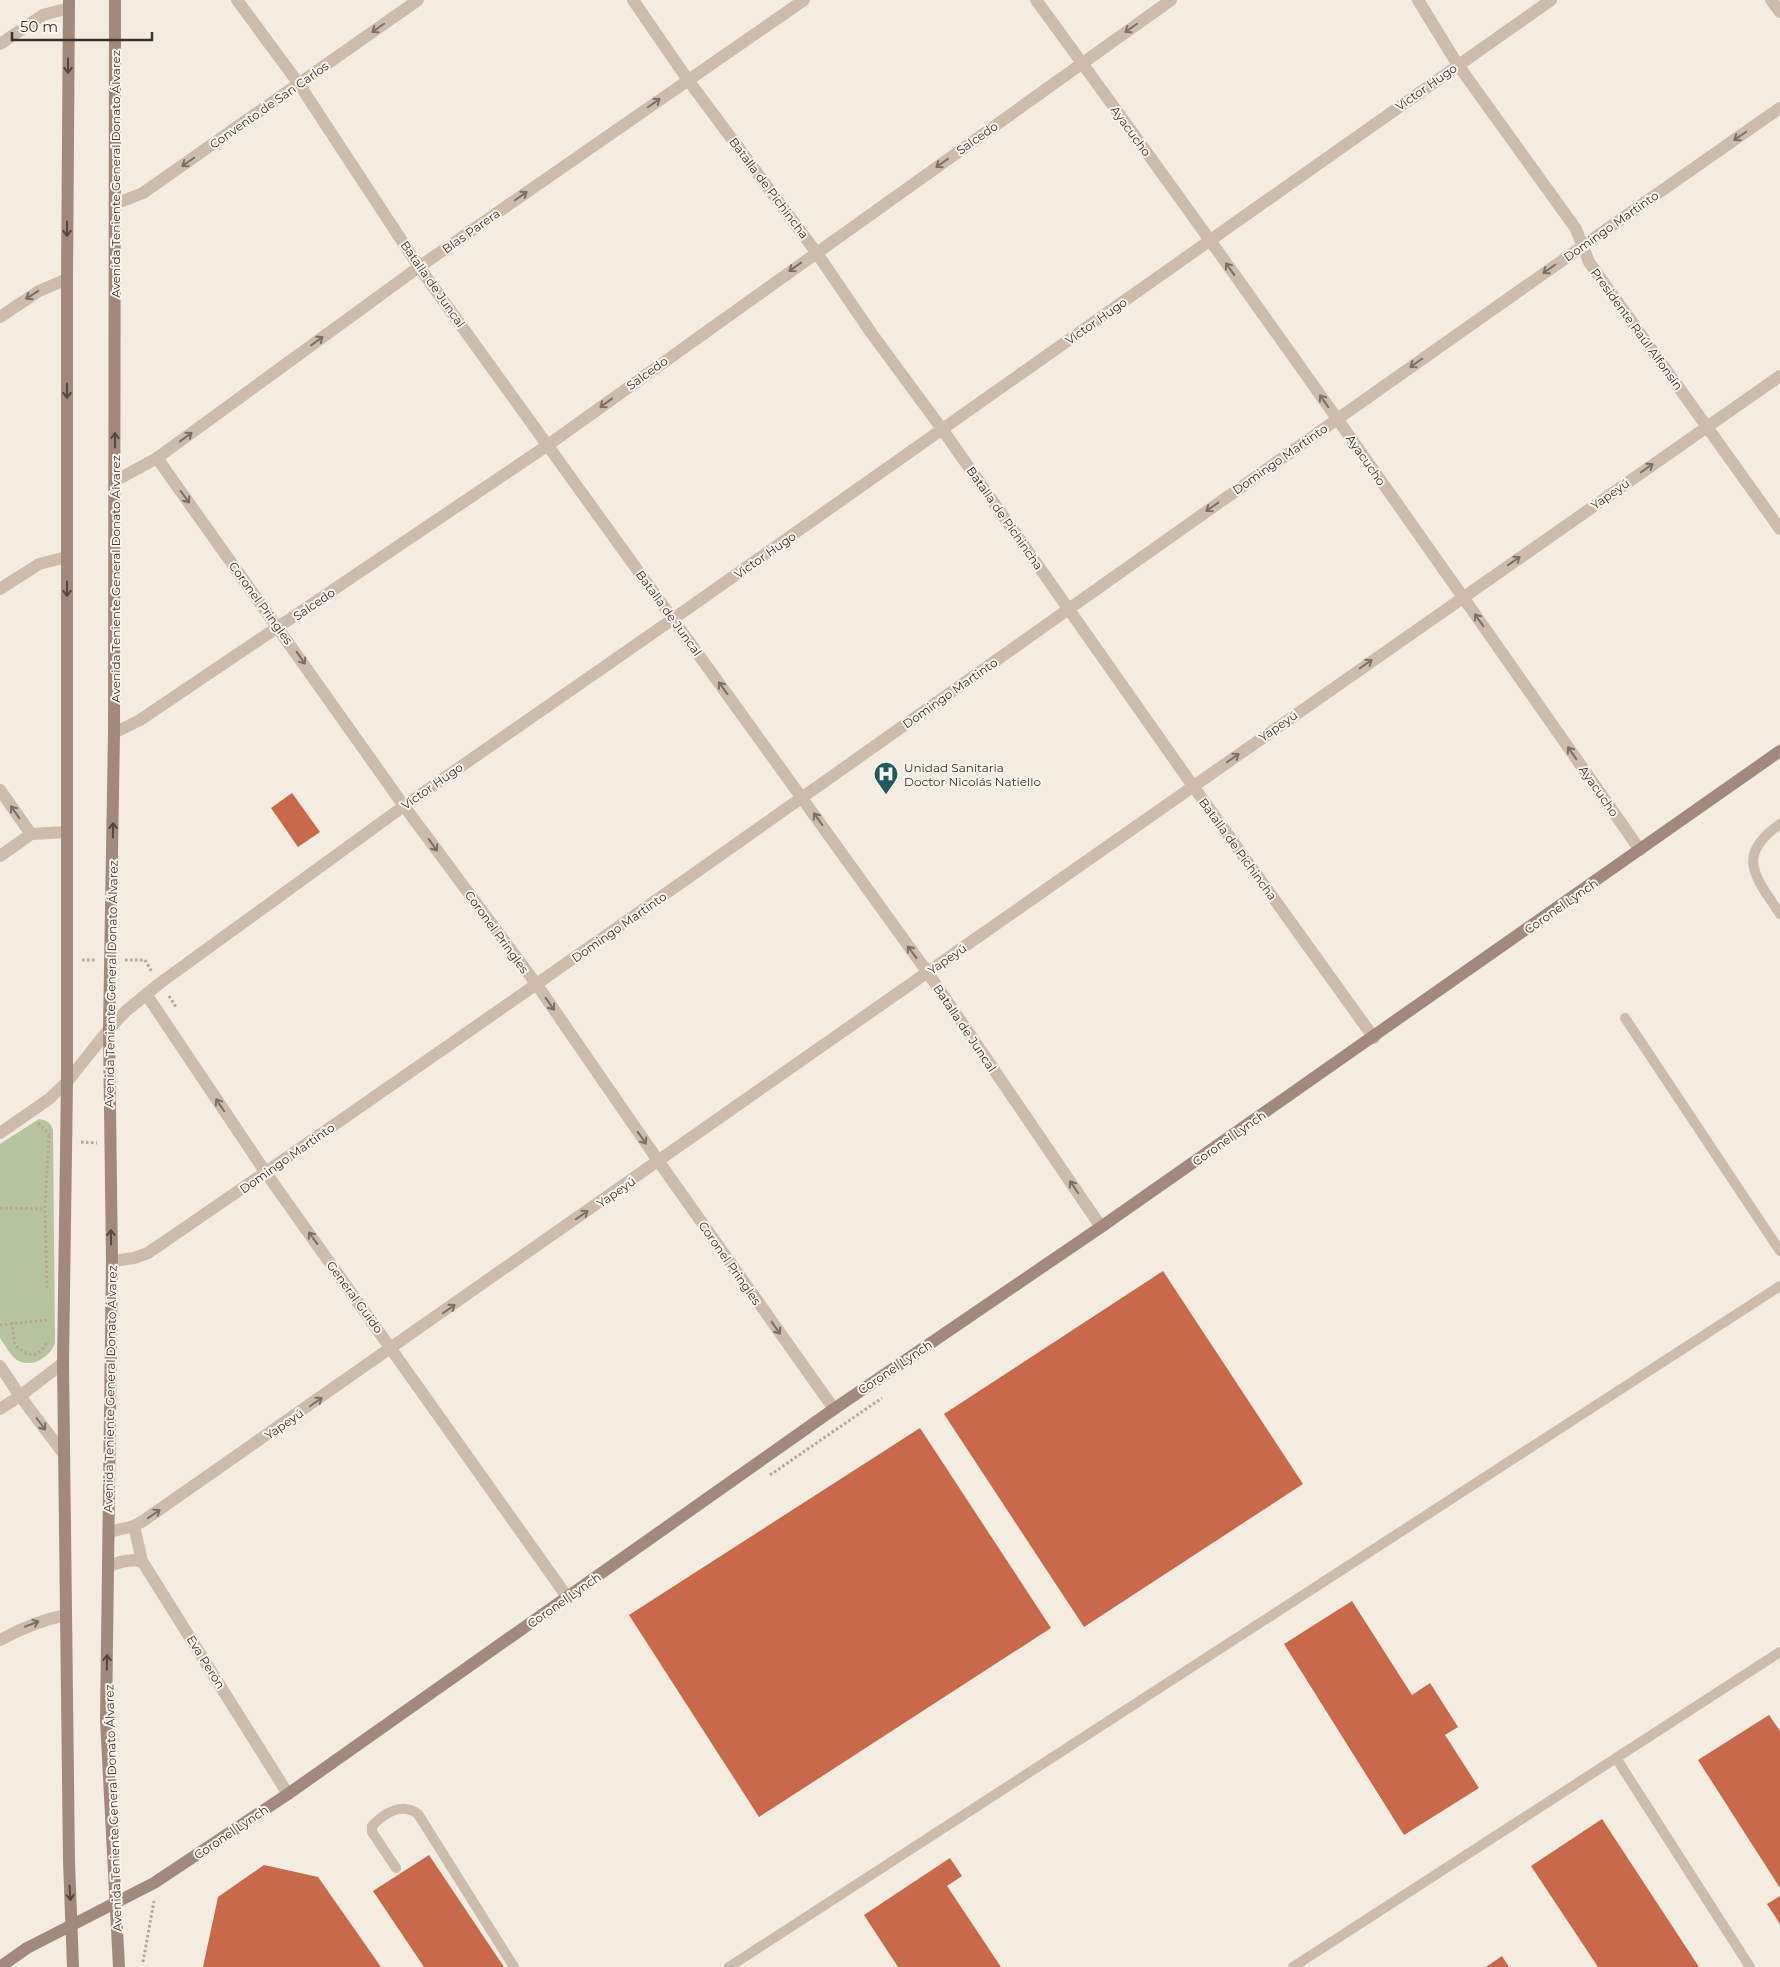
<svg xmlns="http://www.w3.org/2000/svg" width="1780" height="1967" viewBox="0 0 1780 1967" font-family="Montserrat,sans-serif">
	<style>
		.green { fill: #b8c4a0 }
		.building { fill: #c8694b }
		.lines { fill: none; stroke-linecap: round; stroke-linejoin: round }
		.path { stroke: #b9a596; stroke-width: 3; stroke-dasharray: 2.5 2.5; stroke-linecap: butt }
		.service { stroke: #cdbbac; stroke-width: 10 }
		.minor { stroke: #cdbbac; stroke-width: 12 }
		.secondary { stroke: #a18a7d; stroke-width: 12 }
		.oneway { stroke: #7d6f65 }
		.oneway2 { stroke: #544640 }
		.labels { text-anchor: middle; dominant-baseline: central; stroke-width: 4; stroke-linejoin: round; paint-order: stroke }
		.street-label { font-size: 12px; fill: #3b302b; stroke: #fbf5ee }
		.poi-label { font-size: 12px; fill: #3b302b; stroke: #fbf5ee; text-anchor: start }
	</style>
	<rect width="100%" height="100%" fill="#f4ebe1"/>
	<path class="green" d="M39,1119c8,1 12,4 14,11l2,213c-5,14 -23,26 -38,17 -7,-5 -12,-15 -17,-22v-194z"/>
	<g class="building">
		<polygon points="292,793 320,832 298,847 271,808"/>
		<polygon points="1163,1271 1303,1484 1084,1627 944,1414"/>
		<polygon points="920,1428 1051,1628 759,1817 629,1615"/>
		<polygon points="1352,1601 1412,1695 1430,1683 1458,1727 1445,1735 1479,1788 1404,1835 1284,1644"/>
		<polygon points="1769,1715 1780,1731 1780,1888 1698,1760"/>
		<polygon points="1602,1819 1699,1967 1598,1967 1531,1866"/>
		<polygon points="429,1855 504,1967 424,1967 373,1891"/>
		<polygon points="950,1858 962,1876 947,1886 1001,1967 898,1967 864,1915"/>
		<polygon points="264,1865 318,1877 381,1967 203,1967 218,1897"/>
		<polygon points="1780,1896 1780,1924 1767,1904"/>
		<polygon points="1502,1956 1509,1967 1486,1967"/>
	</g>
	<g class="lines">
		<g class="path">
			<polyline points="82,960 96,960"/>
			<polyline points="125,960 145,960 152,972"/>
			<polyline points="169,996 176,1007"/>
			<polyline points="38,1123 50,1135"/>
			<polyline points="81,1142 97,1143"/>
			<polyline points="0,1208 45,1209"/>
			<polyline points="47,1288 45,1209 49,1134"/>
			<path d="M12,1322l3,23c14,12 22,15 32,-3"/>
			<polyline points="0,1325 47,1320"/>
			<polyline points="770,1475 882,1398"/>
			<polyline points="143,1962 154,1901"/>
		</g>
		<g class="service">
			<path d="M1780,824c-46,32 -24,53 0,90"/>
			<polyline points="1625,1018 1780,1251"/>
			<polyline points="1616,1758 1750,1967"/>
			<path d="M396,1868l-24,-36v-6c12,-13 30,-24 46,-12l96,153"/>
			<polyline points="729,1967 1780,1286"/>
			<polyline points="1293,1967 1780,1652"/>
		</g>
		<g class="minor">
			<polyline points="237,0 299,84 419,267 928,973 1101,1227"/>
			<polyline points="633,0 688,80 816,252 872,334 942,429 1193,786 1374,1038"/>
			<path d="M1036,0c205,280 405,565 604,850"/>
			<polyline points="1418,0 1458,65 1576,229 1589,262 1780,529"/>
			<polyline points="1771,0 1780,12"/>
			<polyline points="0,44 43,15 69,8"/>
			<polyline points="115,204 143,193 418,0"/>
			<polyline points="0,317 39,291 67,279"/>
			<polyline points="157,458 404,806 537,985 659,1162 834,1409"/>
			<polyline points="115,481 157,458 419,267 804,0"/>
			<polyline points="0,589 39,564 67,557"/>
			<polyline points="114,733 140,720 548,445 1171,0"/>
			<polyline points="0,790 31,834"/>
			<polyline points="0,856 31,834 67,832"/>
			<polyline points="146,994 266,1173 568,1598"/>
			<polyline points="0,1133 49,1099 67,1082 109,1029 126,1011 160,983 404,806 673,619 1551,0"/>
			<path d="M112,1261l22,-3 14,-5c548,-375 1087,-765 1632,-1145"/>
			<polyline points="0,1366 20,1396 63,1453"/>
			<polyline points="0,1409 20,1396 63,1363"/>
			<polyline points="134,1526 142,1561 288,1794"/>
			<path d="M109,1532l25,-6 9,-5c548,-378 1089,-767 1637,-1145"/>
			<path d="M109,1566c12,-5 21,-7 33,-5"/>
			<path d="M0,1640c22,-12 41,-20 66,-25"/>
		</g>
		<g class="secondary">
			<polyline points="69,0 67,279 67,1082 63,1363 69,1861 73,1967"/>
			<polyline points="115,0 114,733 109,1029 112,1261 106,1720 119,1967"/>
			<polyline points="0,1967 27,1948 154,1883 288,1794 834,1409 1101,1227 1780,751"/>
		</g>
	</g>
	<defs><path id="oneway-shaft" d="M-6 0H5M1.5-3L5.5 0L1.5 3" fill="none" stroke-width="1.6" stroke-linecap="round" stroke-linejoin="round" transform="scale(1.25)"/></defs>
	<g class="oneway">
		<use href="#oneway-shaft" transform="translate(378 28) rotate(145)"/>
		<use href="#oneway-shaft" transform="translate(1131 28) rotate(145)"/>
		<use href="#oneway-shaft" transform="translate(654 103) rotate(-35)"/>
		<use href="#oneway-shaft" transform="translate(1740 136) rotate(145)"/>
		<use href="#oneway-shaft" transform="translate(188 162) rotate(145)"/>
		<use href="#oneway-shaft" transform="translate(942 163) rotate(145)"/>
		<use href="#oneway-shaft" transform="translate(521 196) rotate(-35)"/>
		<use href="#oneway-shaft" transform="translate(795 267) rotate(144)"/>
		<use href="#oneway-shaft" transform="translate(1230 269) rotate(-125)"/>
		<use href="#oneway-shaft" transform="translate(1549 269) rotate(145)"/>
		<use href="#oneway-shaft" transform="translate(32 295) rotate(147)"/>
		<use href="#oneway-shaft" transform="translate(317 341) rotate(-36)"/>
		<use href="#oneway-shaft" transform="translate(1416 363) rotate(145)"/>
		<use href="#oneway-shaft" transform="translate(1324 401) rotate(-125)"/>
		<use href="#oneway-shaft" transform="translate(606 403) rotate(144)"/>
		<use href="#oneway-shaft" transform="translate(186 437) rotate(-36)"/>
		<use href="#oneway-shaft" transform="translate(1647 468) rotate(-35)"/>
		<use href="#oneway-shaft" transform="translate(185 497) rotate(54)"/>
		<use href="#oneway-shaft" transform="translate(1212 507) rotate(145)"/>
		<use href="#oneway-shaft" transform="translate(1514 561) rotate(-35)"/>
		<use href="#oneway-shaft" transform="translate(1479 620) rotate(-125)"/>
		<use href="#oneway-shaft" transform="translate(301 658) rotate(55)"/>
		<use href="#oneway-shaft" transform="translate(1366 664) rotate(-35)"/>
		<use href="#oneway-shaft" transform="translate(723 688) rotate(-126)"/>
		<use href="#oneway-shaft" transform="translate(1572 753) rotate(-125)"/>
		<use href="#oneway-shaft" transform="translate(1233 758) rotate(-35)"/>
		<use href="#oneway-shaft" transform="translate(15 812) rotate(-125)"/>
		<use href="#oneway-shaft" transform="translate(818 819) rotate(-126)"/>
		<use href="#oneway-shaft" transform="translate(433 845) rotate(54)"/>
		<use href="#oneway-shaft" transform="translate(912 952) rotate(-126)"/>
		<use href="#oneway-shaft" transform="translate(550 1004) rotate(55)"/>
		<use href="#oneway-shaft" transform="translate(220 1105) rotate(-124)"/>
		<use href="#oneway-shaft" transform="translate(642 1138) rotate(55)"/>
		<use href="#oneway-shaft" transform="translate(1074 1187) rotate(-124)"/>
		<use href="#oneway-shaft" transform="translate(582 1215) rotate(-35)"/>
		<use href="#oneway-shaft" transform="translate(313 1238) rotate(-126)"/>
		<use href="#oneway-shaft" transform="translate(449 1309) rotate(-35)"/>
		<use href="#oneway-shaft" transform="translate(776 1328) rotate(55)"/>
		<use href="#oneway-shaft" transform="translate(316 1402) rotate(-35)"/>
		<use href="#oneway-shaft" transform="translate(41 1424) rotate(53)"/>
		<use href="#oneway-shaft" transform="translate(154 1514) rotate(-35)"/>
		<use href="#oneway-shaft" transform="translate(32 1624) rotate(-21)"/>
	</g>
	<g class="oneway2">
		<use href="#oneway-shaft" transform="translate(68 66) rotate(90)"/>
		<use href="#oneway-shaft" transform="translate(67 229) rotate(90)"/>
		<use href="#oneway-shaft" transform="translate(67 391) rotate(90)"/>
		<use href="#oneway-shaft" transform="translate(115 440) rotate(-90)"/>
		<use href="#oneway-shaft" transform="translate(67 589) rotate(90)"/>
		<use href="#oneway-shaft" transform="translate(113 830) rotate(-89)"/>
		<use href="#oneway-shaft" transform="translate(111 1237) rotate(-91)"/>
		<use href="#oneway-shaft" transform="translate(107 1662) rotate(-89)"/>
		<use href="#oneway-shaft" transform="translate(70 1893) rotate(86)"/>
	</g>
	<defs>
		<symbol id="hospital-pin" viewBox="-11 -11 22 30"><path d="M0 17L-7.5 6A9.5 9.5 0 1 1 7.5 6Z" fill="#1f5a5e" stroke="#fbf5ee"/><path d="M-5-5h3v3.5h4V-5h3V5h-3V1.5h-4V5h-3Z" fill="#fff"/></symbol>
	</defs>
	<g fill-rule="evenodd">
		<use href="#hospital-pin" x="872" y="760" width="28" height="38"/>
	</g>
	<g class="labels">
		<g class="street-label">
			<text transform="translate(1426 87) rotate(-35)">Victor Hugo</text>
			<text transform="translate(269 105) rotate(-35)">Convento de San Carlos</text>
			<text transform="translate(1131 131) rotate(54)">Ayacucho</text>
			<text transform="translate(977 138) rotate(-35)">Salcedo</text>
			<text transform="translate(115 174) rotate(-90)">Avenida Teniente General Donato Álvarez</text>
			<text transform="translate(769 188) rotate(53)">Batalla de Pichincha</text>
			<text transform="translate(1611 226) rotate(-35)">Domingo Martinto</text>
			<text transform="translate(471 231) rotate(-35)">Blas Parera</text>
			<text transform="translate(433 284) rotate(55)">Batalla de Juncal</text>
			<text transform="translate(1096 321) rotate(-35)">Victor Hugo</text>
			<text transform="translate(1637 329) rotate(54)">Presidente Raúl Alfonsín</text>
			<text transform="translate(647 373) rotate(-36)">Salcedo</text>
			<text transform="translate(1280 459) rotate(-35)">Domingo Martinto</text>
			<text transform="translate(1366 460) rotate(55)">Ayacucho</text>
			<text transform="translate(1610 494) rotate(-35)">Yapeyú</text>
			<text transform="translate(1005 518) rotate(55)">Batalla de Pichincha</text>
			<text transform="translate(765 555) rotate(-35)">Victor Hugo</text>
			<text transform="translate(115 579) rotate(-90)">Avenida Teniente General Donato Álvarez</text>
			<text transform="translate(261 603) rotate(54)">Coronel Pringles</text>
			<text transform="translate(314 604) rotate(-34)">Salcedo</text>
			<text transform="translate(669 613) rotate(54)">Batalla de Juncal</text>
			<text transform="translate(950 693) rotate(-35)">Domingo Martinto</text>
			<text transform="translate(1278 726) rotate(-35)">Yapeyú</text>
			<text transform="translate(432 786) rotate(-35)">Victor Hugo</text>
			<text transform="translate(1599 791) rotate(55)">Ayacucho</text>
			<text transform="translate(1238 849) rotate(54)">Batalla de Pichincha</text>
			<text transform="translate(1561 906) rotate(-35)">Coronel Lynch</text>
			<text transform="translate(619 927) rotate(-35)">Domingo Martinto</text>
			<text transform="translate(497 932) rotate(54)">Coronel Pringles</text>
			<text transform="translate(947 959) rotate(-35)">Yapeyú</text>
			<text transform="translate(111 984) rotate(-89)">Avenida Teniente General Donato Álvarez</text>
			<text transform="translate(965 1028) rotate(56)">Batalla de Juncal</text>
			<text transform="translate(1229 1138) rotate(-35)">Coronel Lynch</text>
			<text transform="translate(287 1158) rotate(-35)">Domingo Martinto</text>
			<text transform="translate(616 1192) rotate(-35)">Yapeyú</text>
			<text transform="translate(730 1263) rotate(55)">Coronel Pringles</text>
			<text transform="translate(355 1297) rotate(54)">General Guido</text>
			<text transform="translate(895 1367) rotate(-34)">Coronel Lynch</text>
			<text transform="translate(110 1389) rotate(-89)">Avenida Teniente General Donato Álvarez</text>
			<text transform="translate(284 1424) rotate(-35)">Yapeyú</text>
			<text transform="translate(564 1600) rotate(-35)">Coronel Lynch</text>
			<text transform="translate(206 1662) rotate(58)">Eva Perón</text>
			<text transform="translate(113 1808) rotate(-92)">Avenida Teniente General Donato Álvarez</text>
			<text transform="translate(231 1832) rotate(-34)">Coronel Lynch</text>
		</g>
		<g class="poi-label">
			<text x="904" y="767">Unidad Sanitaria<tspan x="904" dy="14">Doctor Nicolás Natiello</tspan></text>
		</g>
	</g>
	<path d="M12 32v8h140v-8" fill="none" stroke="#3b302b" stroke-width="2.5"/>
	<text x="20" y="32" font-size="15" fill="#3b302b" stroke="#fbf5ee" stroke-width="4" paint-order="stroke">50 m</text>
</svg>
